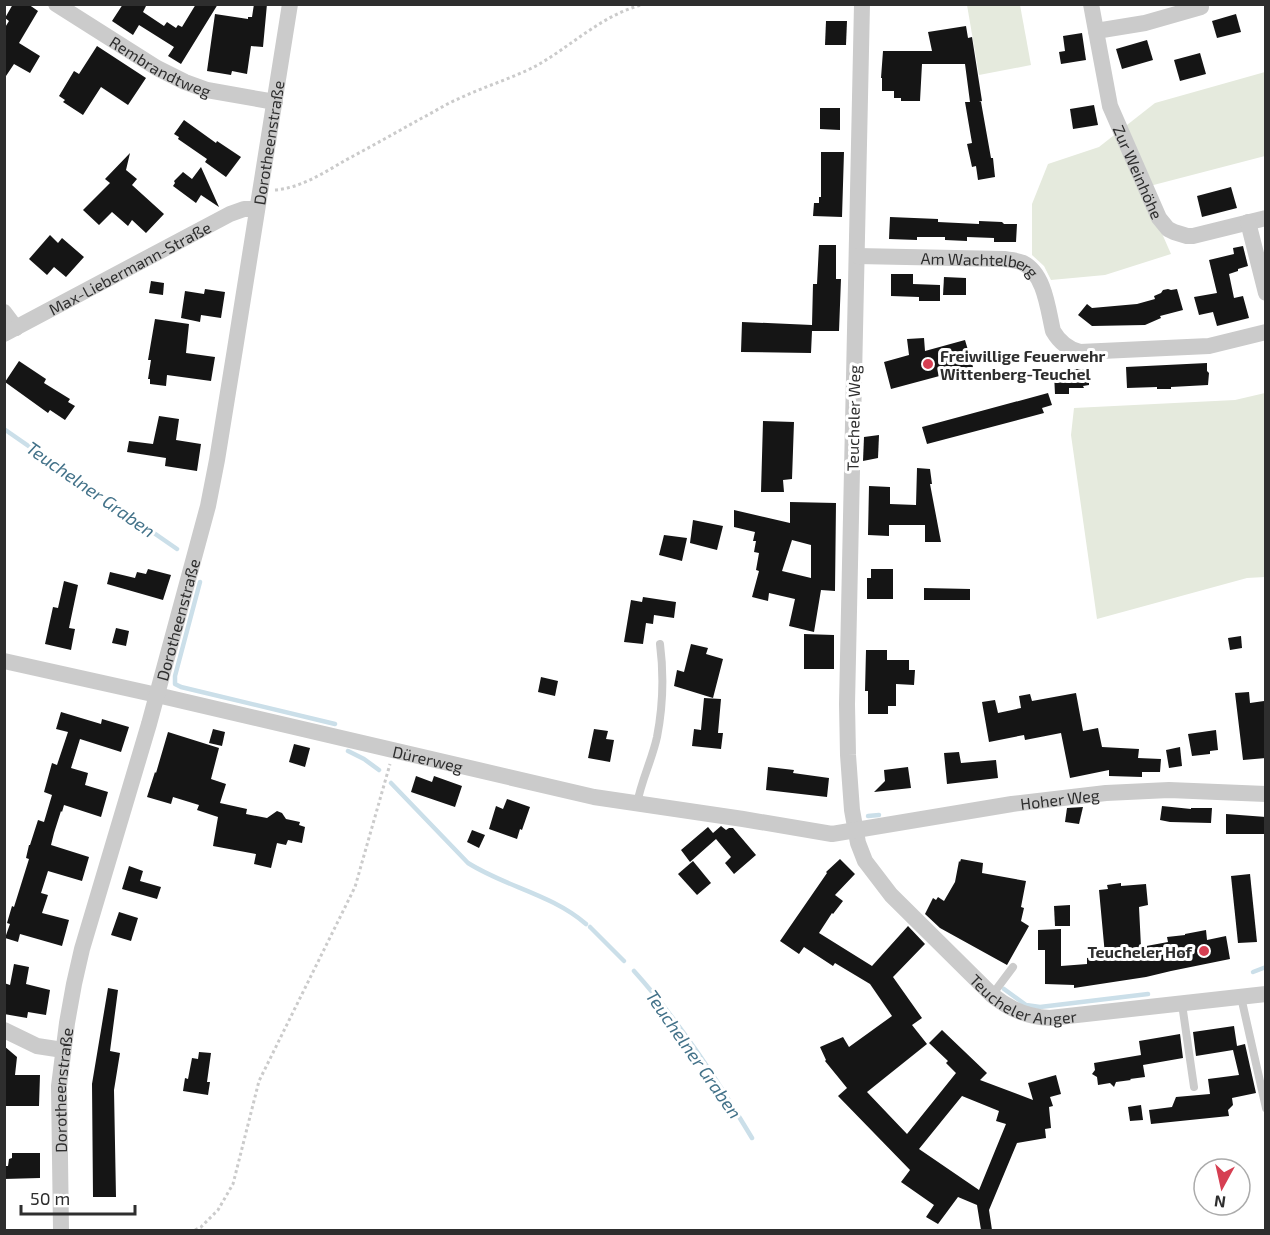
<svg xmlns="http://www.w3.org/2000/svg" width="1270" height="1235" viewBox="0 0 1270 1235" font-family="'Exo 2',sans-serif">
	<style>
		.green { fill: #e5eadd }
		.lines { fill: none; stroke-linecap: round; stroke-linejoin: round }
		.stream { stroke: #cbdfe9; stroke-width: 4.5 }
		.building { fill: #151515; fill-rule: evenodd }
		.path { stroke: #cbcbcb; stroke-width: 3; stroke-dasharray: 3 3; stroke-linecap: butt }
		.lane { stroke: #cbcbcb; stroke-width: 8 }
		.street { stroke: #cbcbcb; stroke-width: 16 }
		.poi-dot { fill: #d63f52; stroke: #fff; stroke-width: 2 }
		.labels { text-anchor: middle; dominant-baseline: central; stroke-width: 6; stroke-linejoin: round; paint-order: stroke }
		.street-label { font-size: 16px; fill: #2e2e2e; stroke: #fff }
		.poi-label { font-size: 16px; font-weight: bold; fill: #2e2e2e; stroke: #fff; text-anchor: start }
		.water-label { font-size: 18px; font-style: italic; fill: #437289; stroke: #fff }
	</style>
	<rect width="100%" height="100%" fill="#fff"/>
	<g class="green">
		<polygon points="967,5 1020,5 1031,65 979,75"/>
		<polygon points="1265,72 1265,156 1142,188 1171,254 1105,275 1051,280 1044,266 1032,255 1032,204 1048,164 1099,147 1155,103"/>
		<polygon points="1265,393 1265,577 1247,578 1097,619 1071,435 1074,408 1235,400"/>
	</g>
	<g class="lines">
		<g class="stream">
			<polyline points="4,429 177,549"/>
			<polyline points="200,582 175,676 175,684 181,687 335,724"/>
			<polyline points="348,751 364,759 379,770"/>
			<path d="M391,783l77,80c38,24 83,31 118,61"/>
			<polyline points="868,816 879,815"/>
			<polyline points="590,927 624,961"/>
			<path d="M634,971c46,51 83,109 118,167"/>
			<polyline points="1253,972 1266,967"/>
			<polyline points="1004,989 1026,1005 1040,1007 1148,994"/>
		</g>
	</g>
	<g class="building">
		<polygon points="13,4 28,4 38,11 19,43 40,56 30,73 14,64 4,79 4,29 9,21 5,18"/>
		<polygon points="123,4 147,4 143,12 164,26 167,22 176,28 178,25 182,27 196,4 218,4 181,64 168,56 174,47 139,25 133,35 112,21"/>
		<polygon points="254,4 267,4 263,47 251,46 247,74 232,71 231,75 207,71 215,14 248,19 248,17 252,17"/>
		<polygon points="1236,14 1241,32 1217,38 1212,21"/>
		<polygon points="826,21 847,21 846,45 825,45"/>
		<polygon points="966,26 968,38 972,37 982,101 979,102 981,102 991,158 993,158 995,177 978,180 976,166 972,167 967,144 972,143 965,102 970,102 965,64 922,64 920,101 901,101 901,98 894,98 894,91 882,91 882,78 881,78 883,51 932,51 928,32"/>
		<polygon points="1082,33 1086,60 1061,64 1059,52 1065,51 1063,36"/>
		<polygon points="1147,40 1153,60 1122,69 1116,49"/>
		<polygon points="97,46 146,78 128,105 101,87 83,115 63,102 65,100 59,96 74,71 79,74"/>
		<polygon points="1200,53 1206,74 1180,81 1174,60"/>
		<polygon points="1094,105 1098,125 1073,129 1070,109"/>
		<polygon points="820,108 840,108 840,130 820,129"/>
		<polygon points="184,120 216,143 217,141 241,157 226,177 205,162 207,159 178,139 179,137 174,134"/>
		<polygon points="821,152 844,152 842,217 813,216 814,203 819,203 819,197 821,197"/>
		<polygon points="130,153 126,170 137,179 132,185 164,214 146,233 132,220 128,226 112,212 99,225 83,210 110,183 105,179"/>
		<polygon points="201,167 219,207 201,195 196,203 173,186 175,183 174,181 183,172 192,179"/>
		<polygon points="1231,187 1237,208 1202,217 1197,196"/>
		<polygon points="890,217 938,219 938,222 979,224 979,221 1002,222 1004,224 1017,224 1016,242 994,242 994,238 967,237 967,241 945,240 945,237 917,237 917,240 889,239"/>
		<polygon points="50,235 58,243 62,238 84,257 66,277 54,267 47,275 29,259"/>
		<polygon points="819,245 836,245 836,279 841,279 839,331 812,331 811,353 741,352 742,322 812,325 813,284 817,284"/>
		<polygon points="1243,246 1248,266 1238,269 1238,271 1229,274 1234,298 1243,296 1249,318 1217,326 1213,312 1199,315 1194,297 1217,293 1209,260 1234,254 1233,248"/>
		<polygon points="891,274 913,274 913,284 940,285 940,301 919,301 919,297 891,296"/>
		<polygon points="944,277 966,278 966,295 943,295"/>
		<polygon points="151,281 164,283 163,295 149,293"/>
		<polygon points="205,289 225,292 221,318 201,315 200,322 181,318 185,291 204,294"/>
		<polygon points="1168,289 1171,290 1177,289 1183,310 1160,316 1161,318 1145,325 1092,326 1078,315 1087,304 1092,308 1137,304 1155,299 1154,296 1161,293 1163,290"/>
		<polygon points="155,319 189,324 186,353 215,357 211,381 167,375 166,386 150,384 150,379 148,379 151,360 148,360"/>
		<polygon points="924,338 925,351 965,340 973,367 891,389 884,362 909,355 907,339"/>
		<polygon points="19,361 46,379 44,383 70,399 68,402 75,406 65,420 50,410 48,413 5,382"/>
		<polygon points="1207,363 1207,371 1209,373 1208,385 1171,387 1171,389 1157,389 1157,387 1127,388 1126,367"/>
		<polygon points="1068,369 1089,369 1089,385 1083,386 1084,388 1069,388 1069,394 1055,394 1054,374 1068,374"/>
		<polygon points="1048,393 1052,405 1042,408 1044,413 927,444 922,427"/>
		<polygon points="159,416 179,419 176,440 201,444 197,471 165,466 166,458 127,452 129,441 153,444"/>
		<polygon points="763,421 794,422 792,479 783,480 784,492 761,492"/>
		<polygon points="879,435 878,458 863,461 864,437"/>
		<polygon points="917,468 930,469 932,484 930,484 941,542 925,542 925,525 889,525 889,536 868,535 869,486 890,487 890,504 916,505"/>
		<path d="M790,502l46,1 -1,88 -14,-1 -7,42 -25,-6 6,-27 -26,-6 -1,8 -16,-4 7,-26 -3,-1 3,-17 -5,-1 2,-11h-3l2,-9 -21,-5v-17l56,13zM792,540l19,5v33l-29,-7z"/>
		<polygon points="693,520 723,526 717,550 690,543"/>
		<polygon points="664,535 687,538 682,561 659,555"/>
		<polygon points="148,569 171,575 163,600 107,584 110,572 135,578 137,572 146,574"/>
		<polygon points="871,569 893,569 893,599 867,599 867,578 871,578"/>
		<polygon points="64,581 78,585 69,628 75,629 71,650 45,644 53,607 58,608"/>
		<polygon points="924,588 970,589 970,600 924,600"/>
		<polygon points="643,597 676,602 674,618 654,615 653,624 646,623 643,644 624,642 631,600 642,602"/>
		<polygon points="116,628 129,631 126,646 112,643"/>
		<polygon points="804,634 834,635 834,669 804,669"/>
		<polygon points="1241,636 1242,648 1230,650 1228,638"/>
		<polygon points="691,644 708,648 706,654 723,659 713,698 674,686 677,670 684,672"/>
		<polygon points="866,650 887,650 887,660 909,660 909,670 915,670 914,685 896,684 896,706 888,706 888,714 868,714 868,691 865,691"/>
		<polygon points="541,677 558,681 555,696 538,692"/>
		<polygon points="1249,692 1250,703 1264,701 1266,712 1266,758 1243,760 1235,693"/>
		<polygon points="1076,693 1083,731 1098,728 1102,747 1139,749 1138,758 1161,759 1160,772 1142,772 1142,777 1109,776 1109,770 1070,778 1061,733 1025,740 1024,735 989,742 982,702 995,700 998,713 1021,708 1019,696 1030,694 1032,701"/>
		<polygon points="704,698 721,699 718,733 723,733 721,749 692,746 694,729 701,730"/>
		<polygon points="61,712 101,724 102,719 129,727 121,752 80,739 71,768 88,773 85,785 108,792 101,817 64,805 62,812 61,811 54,833 51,845 89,857 82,881 48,871 41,893 48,895 42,913 69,920 62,946 20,934 18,942 5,938 10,924 7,923 12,906 14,907 29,859 26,858 29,845 30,845 38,820 44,822 52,795 44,792 52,763 57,765 68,732 56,729"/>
		<polygon points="213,729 225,732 222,746 209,743"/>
		<polygon points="594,729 608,731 606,739 614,740 610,762 588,758"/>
		<polygon points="1216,730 1218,750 1210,751 1210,754 1192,756 1188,734"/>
		<polygon points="168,732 219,748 211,779 226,784 220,803 247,809 246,814 267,818 277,811 282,813 286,819 300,822 299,825 305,827 302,843 288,840 286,845 277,843 271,868 254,864 256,854 213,846 218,817 197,810 199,805 173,797 171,804 147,797 155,772 156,773"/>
		<polygon points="294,744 310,748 305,767 289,762"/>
		<polygon points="1180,747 1182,766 1169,768 1166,750"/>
		<polygon points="959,752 961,763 996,760 998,778 947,784 944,753"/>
		<polygon points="768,767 794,770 793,773 829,778 827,797 766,790"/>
		<polygon points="908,767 911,788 874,792 885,781 884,770"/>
		<polygon points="416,776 432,782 434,776 462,786 455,807 411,792"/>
		<polygon points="507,799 530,807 522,830 520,829 517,839 489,829 496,806 503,809"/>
		<polygon points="1162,806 1191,809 1191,808 1212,808 1211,823 1170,822 1160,820"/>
		<polygon points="1083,807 1079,824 1065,822 1067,808"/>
		<polygon points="1226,814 1266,817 1266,834 1226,834"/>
		<polygon points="721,826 726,830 729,828 733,828 756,855 734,874 725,863 731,857 716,839 690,862 681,850 708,827 713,833"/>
		<polygon points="472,830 485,835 479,848 467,842"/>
		<path d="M840,859l15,15 -20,21 8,6 -10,13 -1,-1 -13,20 53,33 36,-40 17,18 -32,33 29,41 -10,7 15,19 -60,48 40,42 49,-61 -10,-10 2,-2 -19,-18 13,-13 45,43 -7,7 53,20 -5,-17 28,-8 5,19 -11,3 3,9 -4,1 2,21 -6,1 1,9 -29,5 -28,67 3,20h-11l-4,-25 -19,-8 -20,27 -12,-7 8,-12 -33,-23 9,-12 -72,-74 9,-8 -22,-27 1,-1 -6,-13 23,-10 6,10 43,-31 -22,-32 -35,-21 -2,3 -29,-19 -5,7 -19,-13 47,-68 -1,-1zM962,1096l37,15 -3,10 10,3 -27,66 -60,-41z"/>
		<polygon points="961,859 983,863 982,873 1026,881 1021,907 1024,908 1021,921 1029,926 1007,965 940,928 925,914 933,898 936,900 938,897 944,901 955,882 959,861 960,862"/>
		<polygon points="693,861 711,883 697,895 678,874"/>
		<polygon points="129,866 143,871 140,881 161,887 157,899 122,889"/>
		<polygon points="1250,874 1257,942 1238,943 1231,876"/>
		<polygon points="1121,883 1121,886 1146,884 1148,905 1139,907 1141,947 1168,942 1167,937 1185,935 1185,934 1206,930 1207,940 1226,936 1230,959 1171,971 1146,977 1074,988 1074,985 1045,984 1045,950 1038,950 1038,930 1061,929 1061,966 1087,964 1087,958 1105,955 1099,890 1108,889 1107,885"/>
		<polygon points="1070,905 1070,926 1055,926 1054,906"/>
		<polygon points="119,912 138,918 131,941 111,935"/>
		<polygon points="14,964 29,967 26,984 50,990 46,1015 28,1012 27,1018 4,1014 4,983 10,985"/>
		<polygon points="108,988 118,990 110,1051 120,1053 114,1090 116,1197 93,1197 92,1084"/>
		<polygon points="1234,1026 1237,1046 1245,1044 1256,1093 1232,1098 1233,1105 1228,1110 1229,1116 1151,1124 1149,1110 1172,1107 1176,1097 1210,1094 1208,1079 1239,1075 1233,1050 1196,1056 1193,1032"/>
		<polygon points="1180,1034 1183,1058 1143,1065 1145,1077 1130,1079 1131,1080 1116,1082 1114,1087 1110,1083 1098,1085 1097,1077 1092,1074 1095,1070 1094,1063 1141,1055 1139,1041"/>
		<polygon points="4,1046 17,1057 15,1075 40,1075 39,1106 4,1106"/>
		<polygon points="199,1052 211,1053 207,1082 210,1082 208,1095 183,1091 185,1078 188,1079 192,1058 198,1059"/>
		<polygon points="1141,1105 1143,1120 1130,1121 1128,1107"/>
		<polygon points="12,1153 40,1153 40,1178 4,1179 4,1166 8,1166 9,1159 12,1158"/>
	</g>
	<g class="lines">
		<g class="path">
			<path d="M275,190c26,-2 50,-18 71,-30 26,-14 51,-28 76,-42 12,-6 24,-14 36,-19 25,-12 52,-20 76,-32 37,-20 68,-53 111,-63"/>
			<polyline points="195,1230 201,1227 218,1210 233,1184 259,1081 355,887 390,764"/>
		</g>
		<g class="lane">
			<path d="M637,804c4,-23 15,-44 20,-67 6,-31 7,-62 3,-93"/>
			<polyline points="992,995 1013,967"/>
			<polyline points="1241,997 1266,1108"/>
			<polyline points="1182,1004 1194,1087"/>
		</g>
		<g class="street">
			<path id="s1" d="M56,4l101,64 28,14 22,8 68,12"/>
			<path id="s2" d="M862,4l-15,700 1,51 4,55 6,33 7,18 26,34 101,100c17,14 35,22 58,23l216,-24"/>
			<polyline points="1091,4 1096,31"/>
			<path id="s3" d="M1201,7l-56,16 -49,8 14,75 49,112 9,11 6,3 13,4h6l73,-18"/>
			<polyline points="1248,222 1266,293"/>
			<path id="s4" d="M857,256l147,3c6,1 13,1 19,4 22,11 25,47 30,68 7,12 15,18 27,21l129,-6 57,-14"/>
			<polyline points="4,312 16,328"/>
			<path id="s5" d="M4,334l226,-120 14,-5h13"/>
			<path id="s6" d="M4,661l153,34 437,102 149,22 89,15 180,-30 94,-11 63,-3 97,4"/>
			<polyline points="4,1030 37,1046 63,1050"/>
			<path id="s7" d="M61,1230l-2,-144 8,-63 7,-39 8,-35 67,-225 59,-218 9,-46 18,-111 55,-345"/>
		</g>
	</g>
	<g class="poi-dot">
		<circle cx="928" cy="364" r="6"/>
		<circle cx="1204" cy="951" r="6"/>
	</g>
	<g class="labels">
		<g class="street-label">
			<text stroke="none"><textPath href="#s1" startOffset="122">Rembrandtweg</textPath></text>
			<text stroke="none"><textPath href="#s7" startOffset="1112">Dorotheenstraße</textPath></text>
			<text stroke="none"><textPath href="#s3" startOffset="256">Zur Weinhöhe</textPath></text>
			<text stroke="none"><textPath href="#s5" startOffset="142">Max-Liebermann-Straße</textPath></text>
			<text stroke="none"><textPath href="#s4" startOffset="124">Am Wachtelberg</textPath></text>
			<text transform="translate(853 418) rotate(-89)">Teucheler Weg</text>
			<text stroke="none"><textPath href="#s7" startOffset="626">Dorotheenstraße</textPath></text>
			<text stroke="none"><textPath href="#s6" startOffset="435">Dürerweg</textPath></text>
			<text stroke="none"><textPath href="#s6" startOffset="1077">Hoher Weg</textPath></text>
			<text stroke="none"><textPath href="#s2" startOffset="1076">Teucheler Anger</textPath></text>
			<text stroke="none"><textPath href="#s7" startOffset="140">Dorotheenstraße</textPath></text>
		</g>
		<g class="poi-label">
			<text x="940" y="355">Freiwillige Feuerwehr<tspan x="940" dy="18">Wittenberg-Teuchel</tspan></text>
			<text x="1192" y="951" text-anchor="end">Teucheler Hof</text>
		</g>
		<g class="water-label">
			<text transform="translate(91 489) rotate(35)">Teuchelner Graben</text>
			<text transform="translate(694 1054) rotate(55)">Teuchelner Graben</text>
		</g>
	</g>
	<rect width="1270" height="1235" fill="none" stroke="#2e2e2e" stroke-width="12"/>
	<g transform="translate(1222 1187) rotate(188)"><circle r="28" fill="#ffffff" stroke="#ababab" stroke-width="1.5"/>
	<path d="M0-4.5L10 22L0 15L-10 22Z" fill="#d63f52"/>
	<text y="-9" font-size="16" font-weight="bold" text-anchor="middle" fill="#2e2e2e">N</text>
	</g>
	<path d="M21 1205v9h114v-9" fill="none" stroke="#2e2e2e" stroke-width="3"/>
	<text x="30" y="1205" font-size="18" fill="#2e2e2e" stroke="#ffffff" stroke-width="4.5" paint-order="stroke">50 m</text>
</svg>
